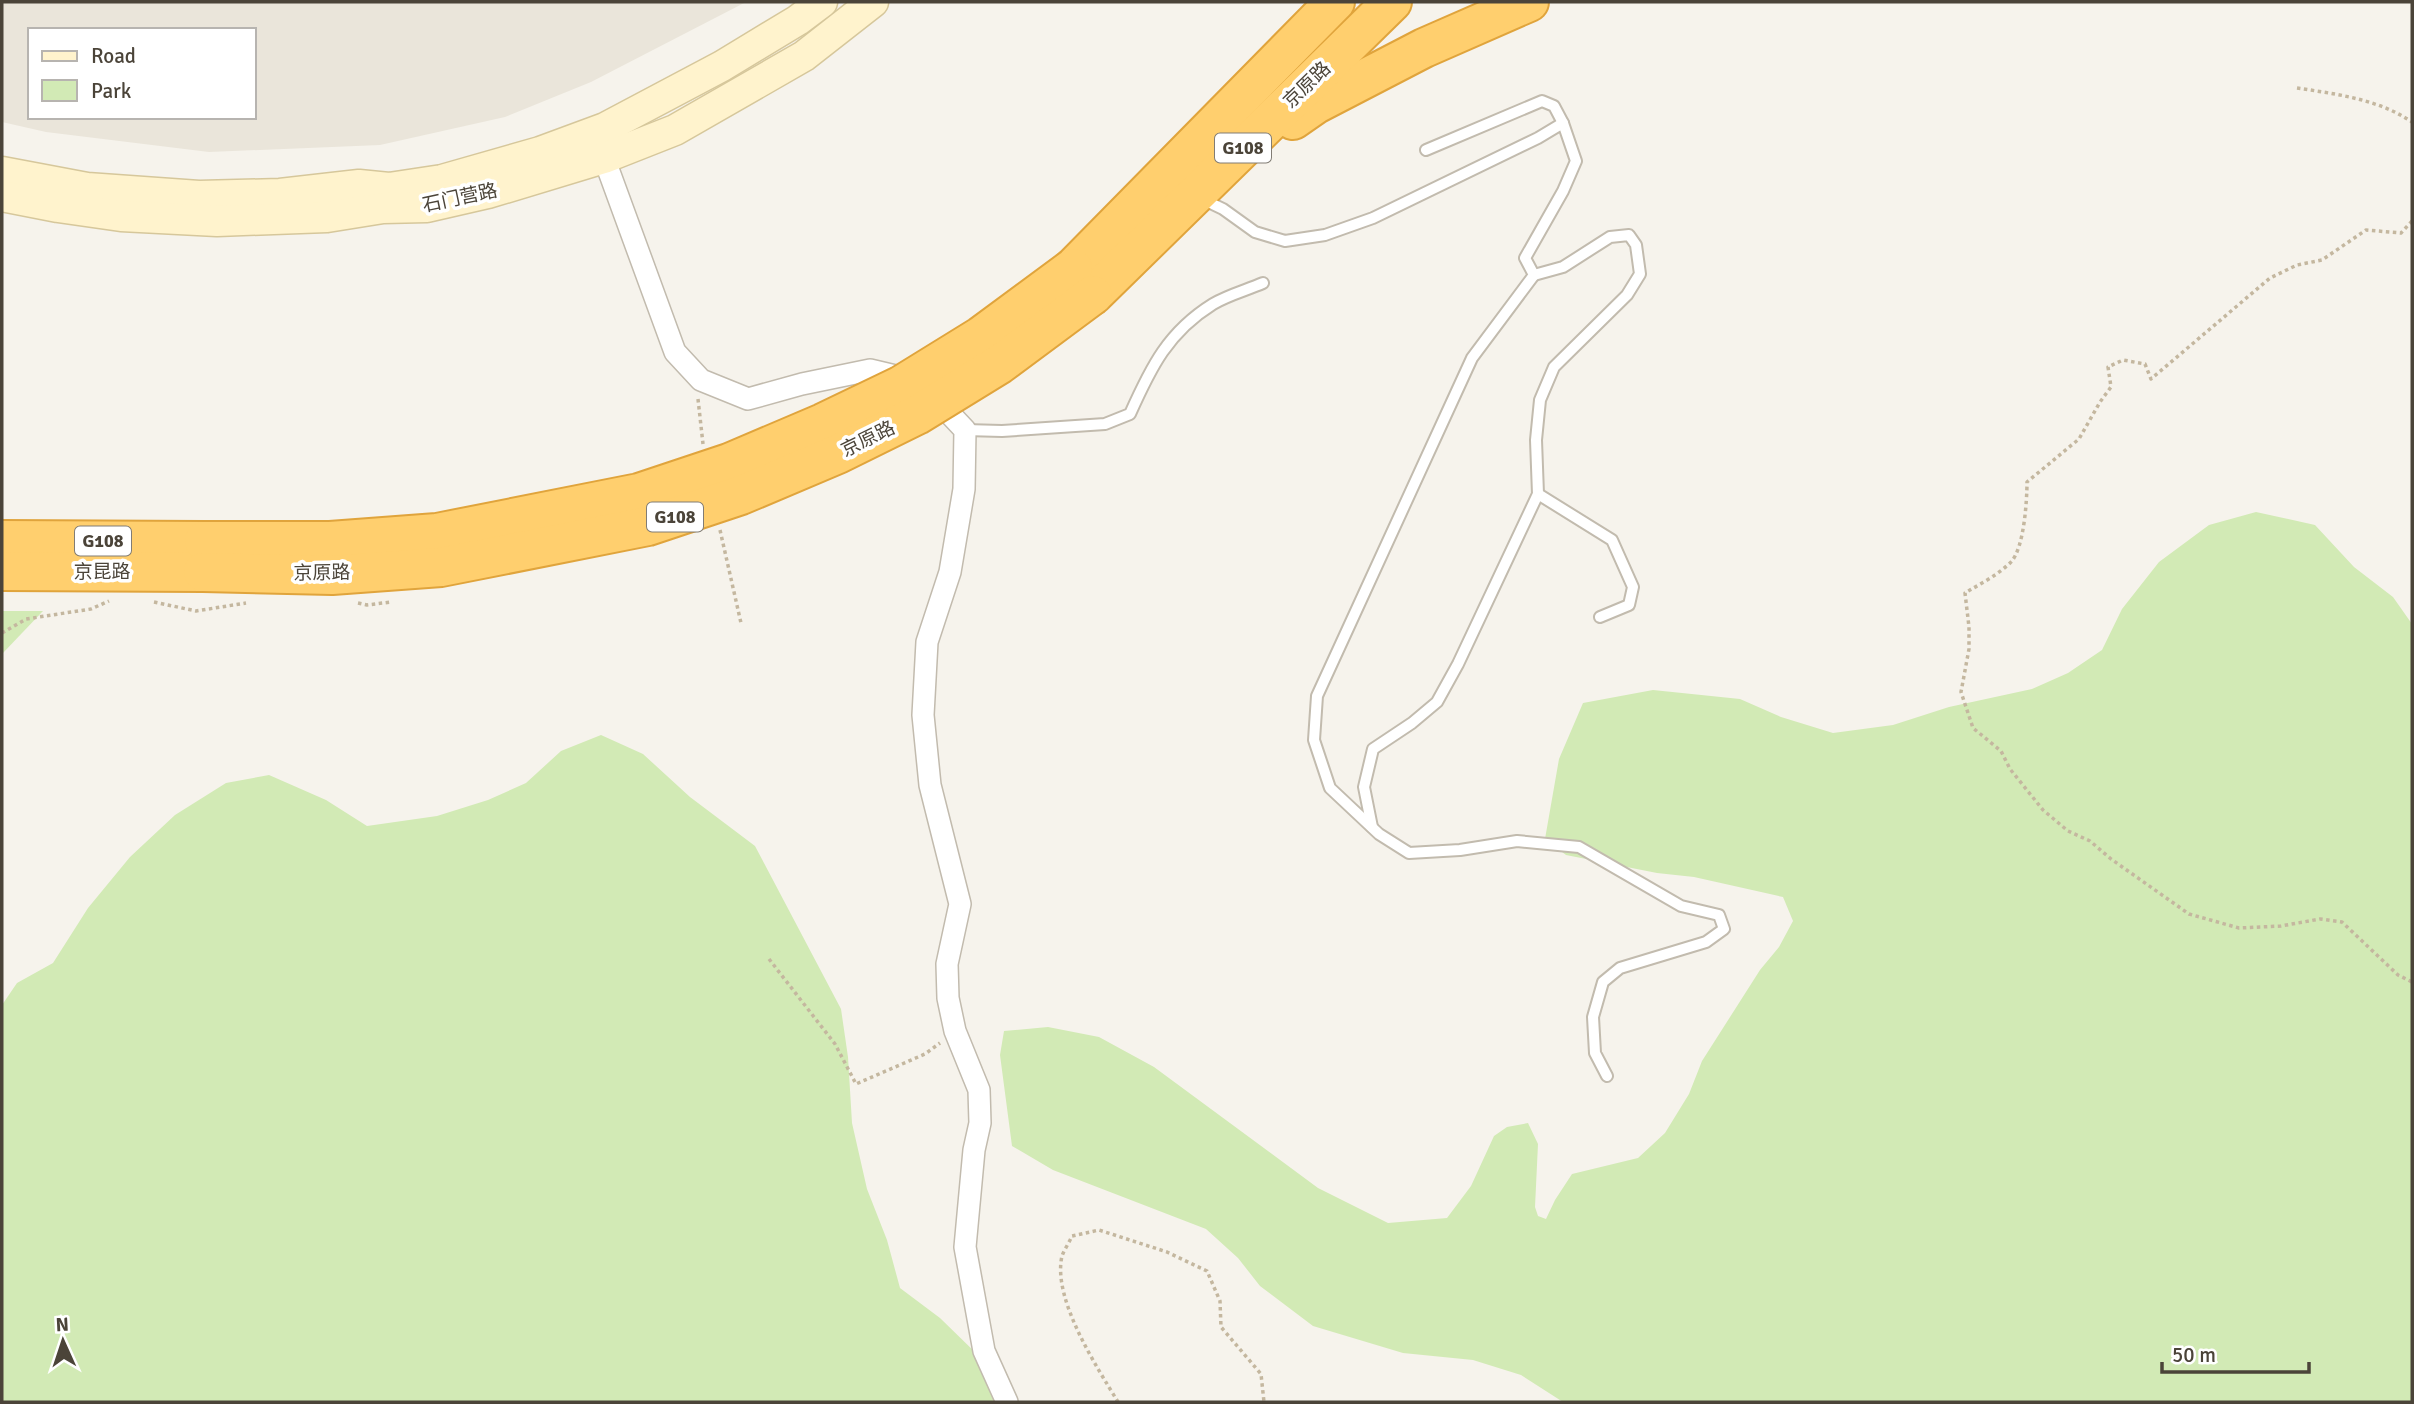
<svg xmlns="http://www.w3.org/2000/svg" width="2414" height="1404" viewBox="0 0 2414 1404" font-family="Signika,'Noto Sans SC',sans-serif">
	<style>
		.residential { fill: #eae5da; fill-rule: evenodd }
		.green { fill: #d2eab5 }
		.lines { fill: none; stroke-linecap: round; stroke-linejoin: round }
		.lane-casing { stroke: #c2bbae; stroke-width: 14 }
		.street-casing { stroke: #c2bbae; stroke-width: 24 }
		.secondary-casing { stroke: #d6c79b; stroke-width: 33 }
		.highway-casing { stroke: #e0a43c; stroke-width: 42 }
		.path { stroke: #c4b79f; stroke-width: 3.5; stroke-dasharray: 3.5 3.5; stroke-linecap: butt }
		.lane { stroke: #fff; stroke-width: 10 }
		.street { stroke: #fff; stroke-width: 21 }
		.secondary { stroke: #fff3cd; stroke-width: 30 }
		.highway { stroke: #ffcf6e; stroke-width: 38 }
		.highway-bridge-casing { stroke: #e0a43c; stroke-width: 42; stroke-linecap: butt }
		.highway-bridge { stroke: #ffcf6e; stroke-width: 38 }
		.labels { text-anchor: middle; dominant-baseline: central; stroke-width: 7; stroke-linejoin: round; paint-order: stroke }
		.shield { fill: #fff; stroke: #817c74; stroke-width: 2 }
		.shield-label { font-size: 18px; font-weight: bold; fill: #4b4439 }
		.street-label { font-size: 19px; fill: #4b4439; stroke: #fff }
	</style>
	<rect width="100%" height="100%" fill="#f6f3ec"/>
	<path class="residential" d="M2,2h744l-155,80 -86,35 -125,28 -171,7 -163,-20 -44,-10zM30,30h224v87h-224z"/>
	<g class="green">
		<polygon points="2256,512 2315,525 2354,567 2393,597 2412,624 2412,1402 1563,1402 1521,1375 1473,1360 1403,1353 1313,1326 1260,1286 1238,1258 1206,1229 1053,1170 1012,1146 1000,1055 1004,1031 1048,1027 1099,1037 1154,1067 1318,1188 1388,1223 1447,1218 1471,1186 1494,1136 1507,1127 1528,1123 1538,1144 1535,1207 1538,1216 1546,1219 1555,1200 1572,1174 1638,1158 1665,1133 1689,1094 1702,1061 1760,970 1779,947 1793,921 1783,897 1694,877 1657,873 1566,855 1545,839 1559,759 1583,703 1653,690 1740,699 1781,717 1833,733 1893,725 1949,707 2032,689 2068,673 2102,650 2122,609 2159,562 2209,525"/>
		<polygon points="2,611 43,611 2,654"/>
		<polygon points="601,735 643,754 690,797 755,846 841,1009 848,1057 852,1123 867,1189 887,1240 900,1288 940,1318 980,1357 1014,1402 2,1402 2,1005 17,983 53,963 88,908 130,857 175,815 226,783 269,775 326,800 367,826 437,816 488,800 526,783 561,751"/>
	</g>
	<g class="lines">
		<defs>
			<g id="lane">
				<polyline points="1426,150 1542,101 1554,106 1563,123"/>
				<polyline points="1200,198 1223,209 1255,232 1285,241 1325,235 1373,218 1538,138 1563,123 1576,161 1563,191 1525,258 1534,275 1472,358 1317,696 1314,740 1330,788 1379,834 1409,853 1460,850 1517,841 1579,847 1681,906 1719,915 1724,929 1706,942 1620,968 1603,982 1593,1017 1595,1053 1607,1076"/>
				<path d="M965,430l37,1 103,-7 25,-10c21,-47 38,-82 83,-110 15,-9 34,-14 50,-21"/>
				<polyline points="1538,494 1612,540 1633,587 1629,605 1600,617"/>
				<polyline points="1372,827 1364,787 1373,749 1412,723 1437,702 1458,664 1538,494 1536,440 1540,400 1554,367 1627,295 1640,274 1636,245 1629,235 1610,237 1563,267 1534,275"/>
			</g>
			<g id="street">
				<polyline points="600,147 675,352 701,380 748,399 802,384 870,370 908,379"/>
				<polyline points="934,397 965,430 964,489 950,572 927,642 923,715 930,785 960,904 947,964 948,998 955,1031 979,1090 980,1123 974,1150 965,1247 984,1351 1007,1402"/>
			</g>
			<g id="secondary">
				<polyline points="2,172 87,188 199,196 280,194 359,185 389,188 442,180 540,152 605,128 722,66 798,20 822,2"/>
				<polyline points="2,196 58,207 121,216 217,221 327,217 383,208 427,207 488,193 604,158 675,130 804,56 873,2"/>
			</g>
			<g id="highway">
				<polyline points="1293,120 1316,104 1424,48 1529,2"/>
				<polyline points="1073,268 1335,2"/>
				<polyline points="1093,295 1392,2"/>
				<polyline points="2,540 204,541"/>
				<polyline points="2,571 203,572"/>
			</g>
		</defs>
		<use href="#lane" class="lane-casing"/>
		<use href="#street" class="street-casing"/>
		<use href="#secondary" class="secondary-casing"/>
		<use href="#highway" class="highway-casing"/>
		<g class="path">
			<path d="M2297,88c39,6 81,11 115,34"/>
			<path d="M2412,221l-11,12 -35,-3 -44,30 -25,5 -27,13 -119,101 -6,-15 -22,-4 -15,7 3,20 -11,15 -21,37 -52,43c0,19 -3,66 -16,80 -13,13 -31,22 -46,31l4,34v22l-8,43 12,36 28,23 9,18 33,41 25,21 22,10 21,18 78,55 50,14 42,-2 39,-7 22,3 56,53 14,7"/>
			<polyline points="698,399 703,444"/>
			<polyline points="720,530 741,623"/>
			<polyline points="154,602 196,611 246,603"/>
			<polyline points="358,603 367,605 391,602"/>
			<polyline points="2,633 26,619 91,609 109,601"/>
			<polyline points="769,959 835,1044 856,1084 925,1054 940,1043"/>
			<path d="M1118,1402c-21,-35 -66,-103 -56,-146 2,-6 7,-13 10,-20l27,-6 68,22 40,19 13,30 1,26 40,47 3,28"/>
		</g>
		<use href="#lane" class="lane"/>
		<use href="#street" class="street"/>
		<use href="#secondary" class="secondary"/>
		<use href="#highway" class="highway"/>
		<defs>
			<g id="highway-bridge">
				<polyline points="204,541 330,541 437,533 639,493 729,463 823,423 900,386 981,336 1073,268"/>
				<polyline points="203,572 332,575 441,567 648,526 741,495 838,454 917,415 1000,364 1093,295"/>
			</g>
		</defs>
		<use href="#highway-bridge" class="highway-bridge-casing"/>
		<use href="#highway-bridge" class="highway-bridge"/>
	</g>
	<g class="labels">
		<g class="shield">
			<rect x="1215" y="133.5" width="56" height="29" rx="5"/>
			<rect x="647" y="502.5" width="56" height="29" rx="5"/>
			<rect x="75" y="526.5" width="56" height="29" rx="5"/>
		</g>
		<g class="shield-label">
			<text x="1243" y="148">G108</text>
			<text x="675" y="517">G108</text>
			<text x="103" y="541">G108</text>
		</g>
		<g class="street-label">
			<text transform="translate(1307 85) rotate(-44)">京原路</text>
			<text transform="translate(460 198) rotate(-12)">石门营路</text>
			<text transform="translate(868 439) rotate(-26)">京原路</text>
			<text x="102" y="572">京昆路</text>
			<text transform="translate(322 573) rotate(-1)">京原路</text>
		</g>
	</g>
	<rect width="2414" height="1404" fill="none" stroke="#4b4439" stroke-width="7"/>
	<rect x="28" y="28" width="228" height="91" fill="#ffffff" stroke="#b7b4b0" stroke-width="2"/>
	<rect x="42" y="51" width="35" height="10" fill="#fff3cd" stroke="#b7b4b0" stroke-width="2"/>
	<text x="91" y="63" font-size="21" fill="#4b4439">Road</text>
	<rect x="42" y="80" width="35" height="21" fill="#d2eab5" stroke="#b7b4b0" stroke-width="2"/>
	<text x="91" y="98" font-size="21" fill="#4b4439">Park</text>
	<g transform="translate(63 1341) rotate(357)" stroke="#ffffff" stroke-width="5" paint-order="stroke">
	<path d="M0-5L12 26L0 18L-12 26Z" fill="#4b4439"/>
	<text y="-10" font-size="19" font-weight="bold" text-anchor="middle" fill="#4b4439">N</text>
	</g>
	<path d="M2162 1362v10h147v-10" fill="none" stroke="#4b4439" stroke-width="3.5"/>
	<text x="2172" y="1362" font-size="21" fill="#4b4439" stroke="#ffffff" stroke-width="5" paint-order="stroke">50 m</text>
</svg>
